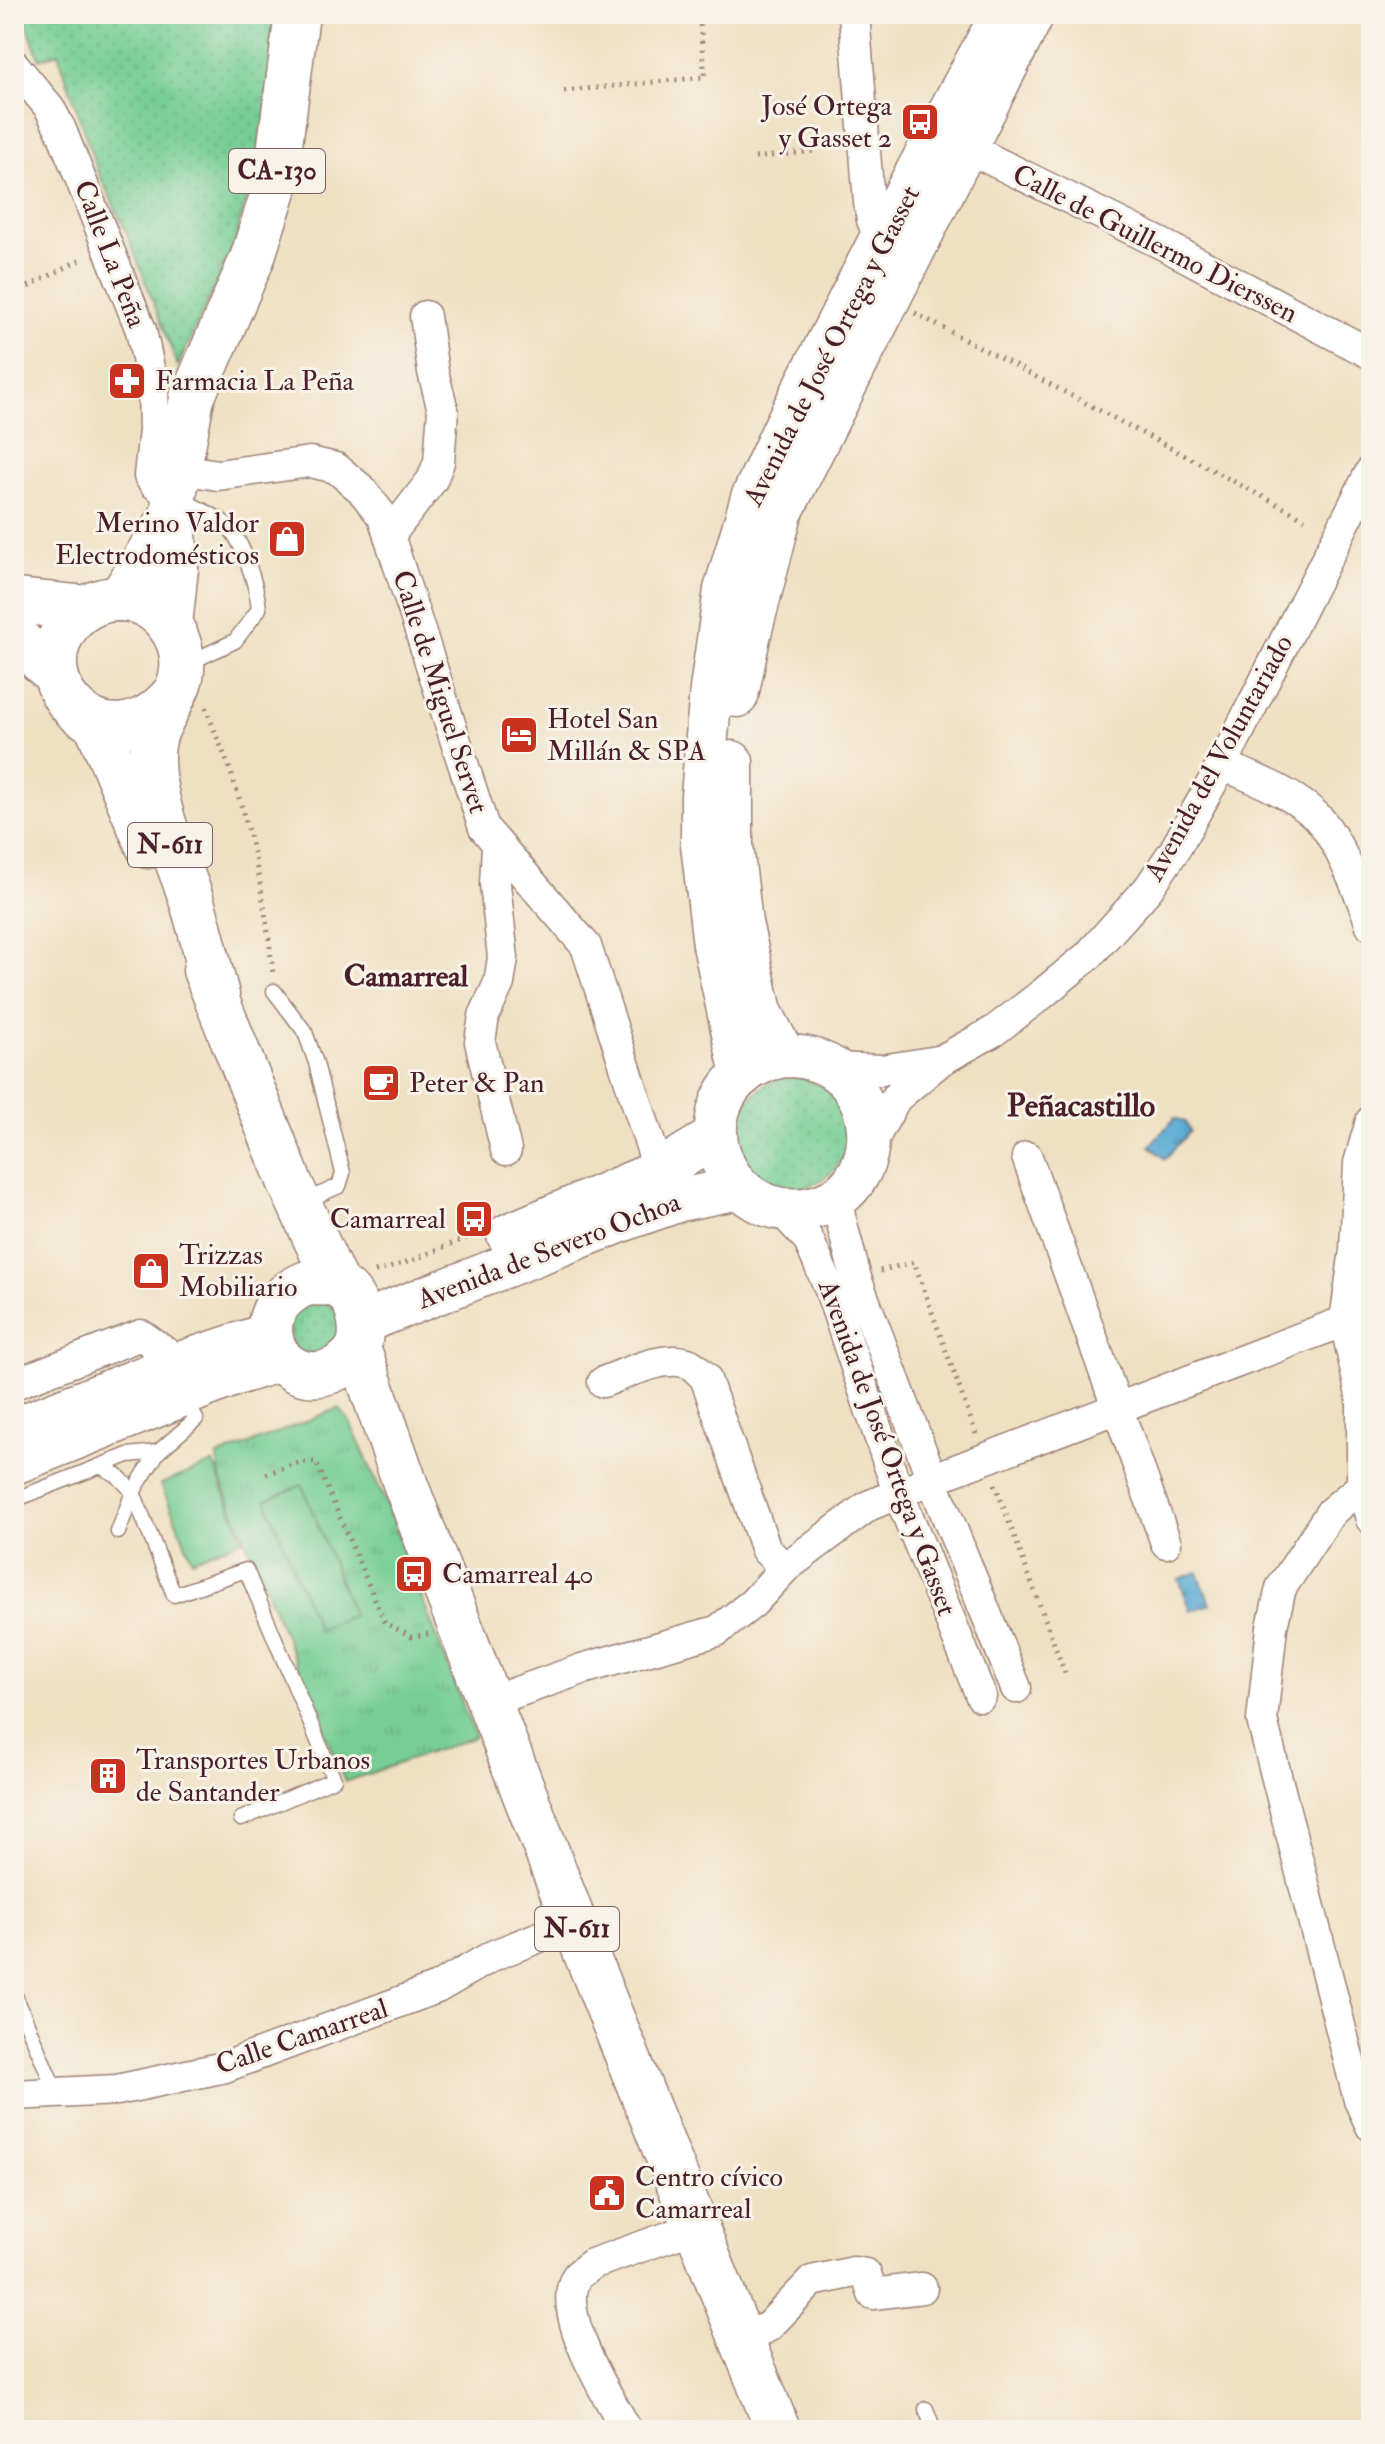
<svg xmlns="http://www.w3.org/2000/svg" width="1385" height="2444" viewBox="0 0 1385 2444" font-family="'IM FELL Double Pica',serif">
	<style>
		.grass { fill: url(#grass-dots); stroke: #607660; stroke-width: 2 }
		.park { fill: url(#park-tufts); stroke: #607660; stroke-width: 2 }
		.garden { fill: #76ce94; stroke: #607660; stroke-width: 2 }
		.water { fill: url(#water-ripples); stroke: #50647e; stroke-width: 2 }
		.lines { fill: none; stroke-linecap: round; stroke-linejoin: round }
		.service-casing { stroke: #9c8076; stroke-width: 17 }
		.minor-casing { stroke: #9c8076; stroke-width: 33 }
		.secondary-casing { stroke: #9c8076; stroke-width: 45 }
		.primary-casing { stroke: #9c8076; stroke-width: 47 }
		.trunk-casing { stroke: #9c8076; stroke-width: 47 }
		.path { stroke: #9c8076; stroke-width: 5; stroke-dasharray: 2 6; stroke-linecap: butt }
		.service { stroke: #fff; stroke-width: 14 }
		.minor { stroke: #fff; stroke-width: 30 }
		.secondary { stroke: #fff; stroke-width: 42 }
		.primary { stroke: #fff; stroke-width: 44 }
		.trunk { stroke: #fff; stroke-width: 44 }
		.rail { stroke: #4a1f2b; stroke-width: 6; stroke-dasharray: 12 6; stroke-linecap: butt }
		.labels { text-anchor: middle; dominant-baseline: central; stroke-width: 6; stroke-linejoin: round; paint-order: stroke }
		.shield { fill: #f7f3e8; stroke: #7e5f64; stroke-width: 2 }
		.shield-label { font-size: 26px; font-weight: bold; fill: #4a1f2b }
		.poi-label { font-size: 28px; fill: #4a1f2b; stroke: #f7f3e8; text-anchor: start }
		.street-label { font-size: 28px; fill: #4a1f2b; stroke: #f7f3e8 }
		.neighbourhood-label { font-size: 30px; font-weight: bold; fill: #4a1f2b; stroke: #f7f3e8 }
		.quarter-label { font-size: 32px; font-weight: bold; fill: #4a1f2b; stroke: #f7f3e8 }
	</style>
	<defs>
		<pattern id="grass-dots" width="8" height="8" patternUnits="userSpaceOnUse" patternTransform="scale(2)"><rect width="8" height="8" fill="#76ce94"/><path d="M2 2h.1M6 6h.1" fill="none" stroke="#68b080" stroke-width="1.8" stroke-linecap="round"/></pattern>
		<pattern id="park-tufts" width="24" height="20" patternUnits="userSpaceOnUse" patternTransform="scale(2)"><rect width="24" height="20" fill="#76ce94"/><path d="M3 7l-1-3M5 7V3M7 7l1-3M15 17l-1-3M17 17v-4M19 17l1-3" fill="none" stroke="#68b080"/></pattern>
		<pattern id="water-ripples" width="26" height="14" patternUnits="userSpaceOnUse" patternTransform="scale(2)"><rect width="26" height="14" fill="#56aad2"/><path d="M2 4q2-2 4 0t4 0M15 11q2-2 4 0t4 0" fill="none" stroke="#498aab"/></pattern>
	</defs>
	<rect width="100%" height="100%" fill="#f7f3e8"/>
	<filter id="ink" filterUnits="userSpaceOnUse"><feTurbulence type="fractalNoise" baseFrequency=".0125" numOctaves="2"/><feDisplacementMap in="SourceGraphic" scale="16" xChannelSelector="R" yChannelSelector="G"/><feConvolveMatrix kernelMatrix="1 2 1 2 8 2 1 2 1" color-interpolation-filters="sRGB"/></filter>
	<filter id="wash" filterUnits="userSpaceOnUse"><feTurbulence type="fractalNoise" baseFrequency=".006" numOctaves="4" result="noise"/><feDisplacementMap in="SourceGraphic" scale="32" xChannelSelector="R" yChannelSelector="G"/><feGaussianBlur stdDeviation="1.8" result="paint"/><feColorMatrix in="noise" values="0 0 0 0 0 0 0 0 0 0 0 0 0 0 0 0 0 1.4 0 .05"/><feComposite in="paint" operator="in"/></filter>
	<g filter="url(#wash)">
		<rect width="100%" height="100%" fill="#efe0c2"/>
		<g class="grass">
			<polygon points="24,14 279,14 272,93 235,242 178,366 126,231 97,170 58,53 39,59"/>
			<circle cx="793" cy="1133" r="55"/>
			<polygon points="316,1299 337,1308 345,1330 326,1357 294,1350 288,1317"/>
		</g>
		<polygon class="park" points="339,1408 350,1422 384,1499 475,1737 345,1782 220,1478 217,1457"/>
		<g class="garden">
			<polygon points="213,1463 243,1539 192,1560 161,1484"/>
			<polygon points="302,1485 353,1615 318,1630 266,1500"/>
		</g>
		<g class="water">
			<polygon points="1175,1118 1185,1122 1190,1131 1165,1159 1150,1146"/>
			<polygon points="1198,1572 1210,1604 1191,1611 1179,1579"/>
		</g>
	</g>
	<g filter="url(#ink)">
		<g class="lines">
			<defs>
				<g id="service">
					<path d="M179,498c14,8 31,15 44,24 19,13 34,65 36,87l-24,32 -38,18 -10,1"/>
					<polyline points="274,991 305,1032 316,1063 343,1173 339,1186 303,1202"/>
					<polyline points="100,1466 117,1475 133,1492 174,1595 246,1570 334,1779 241,1819"/>
					<polyline points="14,1500 128,1455 158,1452"/>
					<polyline points="118,1532 133,1492 158,1452 196,1419 185,1398"/>
					<polyline points="14,1993 52,2083 54,2094"/>
					<polyline points="926,2409 934,2430"/>
				</g>
				<g id="minor">
					<polyline points="854,14 869,202 872,220 880,240"/>
					<polyline points="14,65 49,107 61,130 141,330 153,387 154,430 149,476 155,484 174,496"/>
					<polyline points="949,139 1162,244 1371,354"/>
					<polyline points="180,469 218,475 310,462 336,468 361,489 383,517 484,828 586,946 659,1171"/>
					<polyline points="389,536 432,480 439,462 443,410 433,372 425,316"/>
					<path d="M1222,765c30,12 75,30 97,54 19,20 43,79 52,106"/>
					<polyline points="497,846 495,884 503,958 499,983 484,1016 480,1042 506,1150"/>
					<polyline points="834,1068 881,1070 938,1061"/>
					<polyline points="1371,1121 1359,1163 1355,1250 1345,1321 1362,1400 1362,1486 1371,1519"/>
					<polyline points="868,1149 896,1098 940,1061 994,1031 1041,995 1088,956 1148,889 1174,851 1222,765 1371,471"/>
					<polyline points="1027,1157 1166,1543"/>
					<polyline points="836,1201 856,1278 932,1479 1016,1688"/>
					<polyline points="780,1209 808,1239 829,1287 898,1492 981,1696"/>
					<path d="M603,1382c22,-8 63,-29 87,-18 5,3 10,9 15,13l61,173 19,18"/>
					<polyline points="14,1384 141,1335 180,1363"/>
					<polyline points="1362,1486 1331,1512 1281,1588 1272,1627 1262,1720 1359,2100 1371,2126"/>
					<polyline points="489,1702 582,1669 717,1631 753,1603 785,1568 868,1506 932,1479 1345,1321 1371,1308"/>
					<polyline points="14,2095 117,2090 225,2067 437,1988 494,1955 575,1923"/>
					<polyline points="742,2342 769,2326 812,2281 854,2272 866,2274 873,2294 922,2288"/>
					<path d="M627,2430c-18,-32 -74,-119 -50,-154 4,-4 10,-8 15,-12l105,-37"/>
				</g>
				<g id="secondary">
					<polyline points="737,696 749,637 781,513 1033,14"/>
					<polyline points="732,762 732,846 741,923 761,1012 784,1056"/>
					<path d="M784,1056c106,-2 111,143 20,153 -87,10 -124,-109 -43,-146 7,-4 16,-5 23,-7z"/>
					<polyline points="742,1075 714,945 702,844 702,796 711,689 725,590 752,498 786,424 880,240 1002,14"/>
					<polyline points="508,1235 659,1171 716,1136"/>
					<polyline points="361,1323 629,1218 680,1200 739,1188"/>
					<polyline points="14,1429 180,1363 269,1334"/>
					<polyline points="14,1463 236,1374 280,1360"/>
				</g>
				<g id="primary">
					<polyline points="120,599 173,514"/>
					<polyline points="170,625 176,568 173,514 174,496 192,398 252,259 274,190 297,14"/>
				</g>
				<g id="trunk">
					<polyline points="14,601 86,608"/>
					<polyline points="14,636 56,675"/>
					<path d="M174,694c-66,80 -155,-9 -104,-72 11,-14 30,-23 48,-23 40,-1 71,39 63,78 -5,20 -18,37 -25,55 -6,18 -4,42 0,60 7,35 20,65 32,98 12,34 19,70 29,105"/>
					<polyline points="96,723 148,846"/>
					<polyline points="205,970 290,1183 337,1286"/>
					<path d="M307,1283c9,1 22,-1 31,3 20,8 26,41 21,59 -4,11 -16,21 -26,25 -55,24 -96,-59 -26,-87z"/>
					<polyline points="358,1348 405,1483 587,1956 778,2430"/>
				</g>
			</defs>
			<use href="#service" class="service-casing"/>
			<use href="#minor" class="minor-casing"/>
			<use href="#secondary" class="secondary-casing"/>
			<use href="#primary" class="primary-casing"/>
			<use href="#trunk" class="trunk-casing"/>
			<g class="path">
				<polyline points="564,91 705,77 699,14"/>
				<polyline points="755,158 814,151"/>
				<polyline points="14,294 84,258"/>
				<polyline points="915,313 1305,519"/>
				<path d="M206,707c8,25 20,49 28,75 20,62 33,129 39,193"/>
				<polyline points="880,1271 914,1262 976,1434"/>
				<polyline points="375,1272 405,1263 478,1233"/>
				<polyline points="266,1474 301,1462 316,1462 385,1623 412,1637 428,1634"/>
				<polyline points="995,1484 1066,1676"/>
			</g>
			<use href="#service" class="service"/>
			<use href="#minor" class="minor"/>
			<use href="#secondary" class="secondary"/>
			<use href="#primary" class="primary"/>
			<use href="#trunk" class="trunk"/>
			<polyline class="rail" points="14,2429 14,2430"/>
		</g>
	</g>
	<defs>
		<symbol id="bus-square" viewBox="-11 -11 22 22"><rect x="-9" y="-9" width="18" height="18" rx="4" fill="#c8321e" stroke="#f7f3e8"/><path d="M-5-6H5V4H4V6H2V4H-2V6H-4V4H-5ZM-3.5-4V0h7V-4ZM-3.5 1.2v1.5H-2V1.2ZM2 1.2v1.5H3.5V1.2Z" fill="#fff"/></symbol>
		<symbol id="pharmacy-square" viewBox="-11 -11 22 22"><rect x="-9" y="-9" width="18" height="18" rx="4" fill="#c8321e" stroke="#f7f3e8"/><path d="M-2-6h4v4h4v4h-4v4h-4v-4h-4v-4h4Z" fill="#fff"/></symbol>
		<symbol id="shop-square" viewBox="-11 -11 22 22"><rect x="-9" y="-9" width="18" height="18" rx="4" fill="#c8321e" stroke="#f7f3e8"/><path d="M-5-2.5h2.3a2.7 3.5 0 0 1 5.4 0H5L5.5 6h-11ZM-1.5-2.5h3a1.5 2.3 0 0 0-3 0Z" fill="#fff"/></symbol>
		<symbol id="hotel-square" viewBox="-11 -11 22 22"><rect x="-9" y="-9" width="18" height="18" rx="4" fill="#c8321e" stroke="#f7f3e8"/><path d="M-6-4.5h1.5V1H6V5H4.5V3h-9V5H-6ZM-4 0a1.8 1.8 0 1 1 3.6 0ZM.5 0V-2.5h3Q6-2.5 6 0Z" fill="#fff"/></symbol>
		<symbol id="cafe-square" viewBox="-11 -11 22 22"><rect x="-9" y="-9" width="18" height="18" rx="4" fill="#c8321e" stroke="#f7f3e8"/><path d="M-5.5-4.5H6V0H3Q3 3.5 0 3.5H-2.5Q-5.5 3.5-5.5 0ZM3-3.2v2h1.7v-2ZM-6 4.5H4V6H-6Z" fill="#fff"/></symbol>
		<symbol id="building-square" viewBox="-11 -11 22 22"><rect x="-9" y="-9" width="18" height="18" rx="4" fill="#c8321e" stroke="#f7f3e8"/><path d="M-4-6H4V6H1V3H-1V6H-4ZM-2.5-4.3h1.7v1.8h-1.7ZM.8-4.3h1.7v1.8H.8ZM-2.5-1h1.7V.8h-1.7ZM.8-1h1.7V.8H.8Z" fill="#fff"/></symbol>
		<symbol id="civic-square" viewBox="-11 -11 22 22"><rect x="-9" y="-9" width="18" height="18" rx="4" fill="#c8321e" stroke="#f7f3e8"/><path d="M-.6-6.5H3V-4.5H.6V-3L4-1V1h2V6H-6V1h2V-1L-.6-3ZM-1.2 2.5V6h2.4V2.5Z" fill="#fff"/></symbol>
	</defs>
	<g fill-rule="evenodd">
		<use href="#bus-square" x="898" y="100" width="44" height="44"/>
		<use href="#pharmacy-square" x="105" y="359" width="44" height="44"/>
		<use href="#shop-square" x="265" y="517" width="44" height="44"/>
		<use href="#hotel-square" x="497" y="713" width="44" height="44"/>
		<use href="#cafe-square" x="359" y="1061" width="44" height="44"/>
		<use href="#bus-square" x="452" y="1197" width="44" height="44"/>
		<use href="#shop-square" x="129" y="1249" width="44" height="44"/>
		<use href="#bus-square" x="392" y="1552" width="44" height="44"/>
		<use href="#building-square" x="86" y="1754" width="44" height="44"/>
		<use href="#civic-square" x="585" y="2171" width="44" height="44"/>
	</g>
	<g class="labels">
		<g class="shield">
			<rect x="229" y="149" width="96" height="44" rx="6"/>
			<rect x="128" y="823" width="84" height="44" rx="6"/>
			<rect x="535" y="1907" width="84" height="44" rx="6"/>
		</g>
		<g class="shield-label">
			<text x="277" y="171">CA-130</text>
			<text x="170" y="845">N-611</text>
			<text x="577" y="1929">N-611</text>
		</g>
		<g class="poi-label">
			<text x="892" y="106" text-anchor="end">José Ortega<tspan x="892" dy="32">y Gasset 2</tspan></text>
			<text x="155" y="381">Farmacia La Peña</text>
			<text x="259" y="523" text-anchor="end">Merino Valdor<tspan x="259" dy="32">Electrodomésticos</tspan></text>
			<text x="547" y="719">Hotel San<tspan x="547" dy="32">Millán &amp; SPA</tspan></text>
			<text x="409" y="1083">Peter &amp; Pan</text>
			<text x="446" y="1219" text-anchor="end">Camarreal</text>
			<text x="179" y="1255">Trizzas<tspan x="179" dy="32">Mobiliario</tspan></text>
			<text x="442" y="1574">Camarreal 40</text>
			<text x="136" y="1760">Transportes Urbanos<tspan x="136" dy="32">de Santander</tspan></text>
			<text x="635" y="2177">Centro cívico<tspan x="635" dy="32">Camarreal</tspan></text>
		</g>
		<g class="street-label">
			<text transform="translate(1155 244) rotate(27)">Calle de Guillermo Dierssen</text>
			<text transform="translate(110 254) rotate(69)">Calle La Peña</text>
			<text transform="translate(832 346) rotate(-63)">Avenida de José Ortega y Gasset</text>
			<text transform="translate(440 692) rotate(72)">Calle de Miguel Servet</text>
			<text transform="translate(1219 758) rotate(-61)">Avenida del Voluntariado</text>
			<text transform="translate(549 1251) rotate(-21)">Avenida de Severo Ochoa</text>
			<text transform="translate(887 1448) rotate(70)">Avenida de José Ortega y Gasset</text>
			<text transform="translate(302 2037) rotate(-19)">Calle Camarreal</text>
		</g>
		<g class="neighbourhood-label">
			<text x="406" y="976">Camarreal</text>
		</g>
		<g class="quarter-label">
			<text x="1081" y="1106">Peñacastillo</text>
		</g>
	</g>
	<rect width="1385" height="2444" fill="none" stroke="#f7f3e8" stroke-width="48"/>
</svg>
